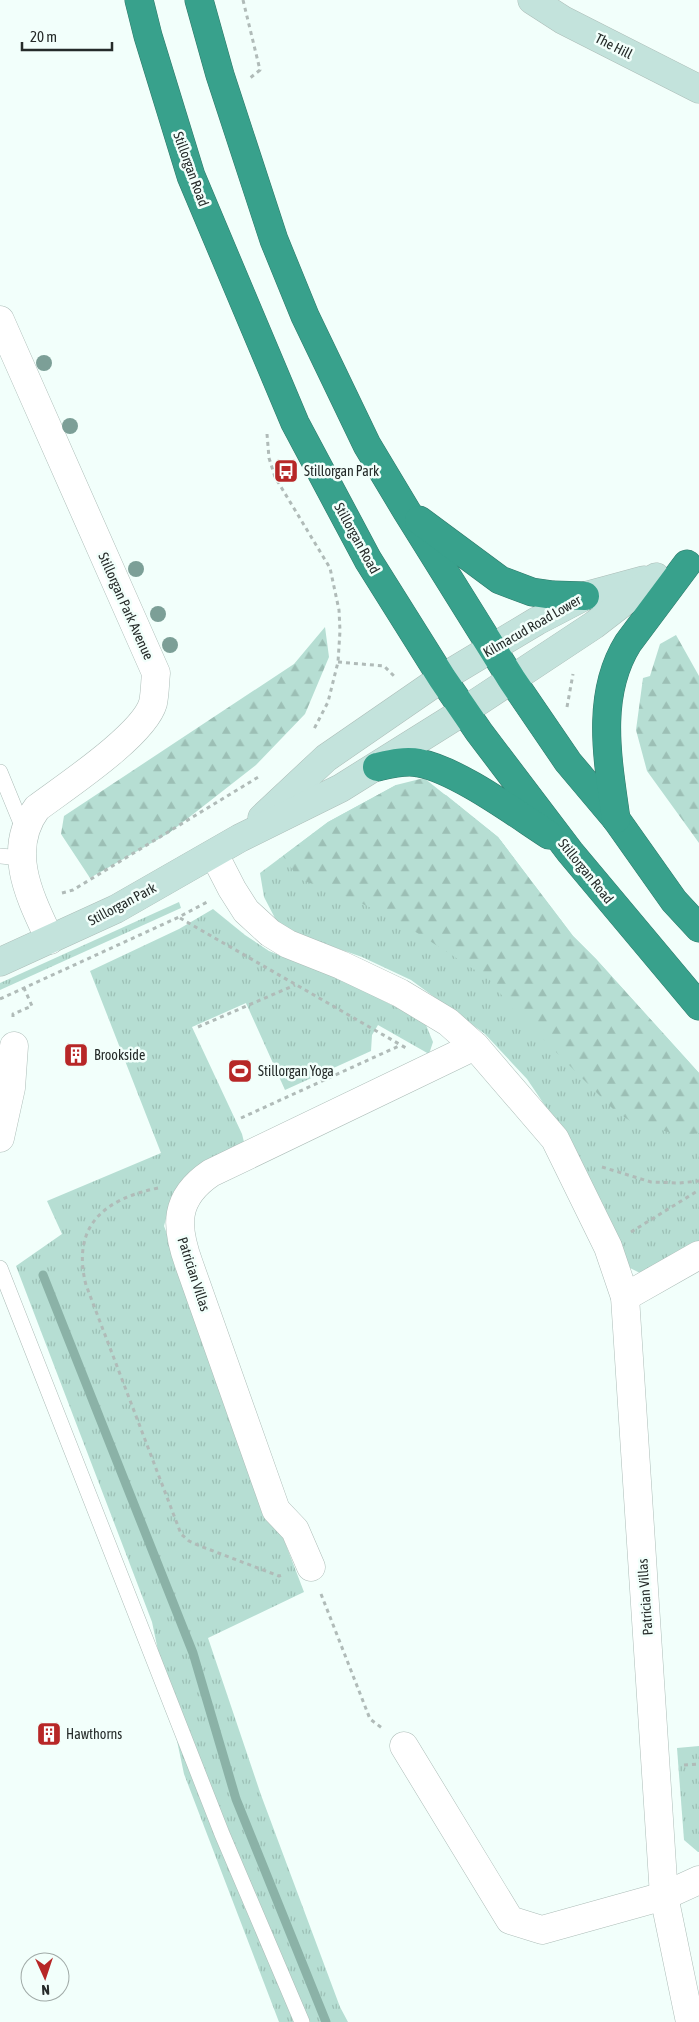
<svg xmlns="http://www.w3.org/2000/svg" width="699" height="2022" viewBox="0 0 699 2022" font-family="'Asap Condensed',sans-serif">
	<style>
		.grass { fill: url(#grass-tufts) }
		.forest { fill: url(#forest-firs) }
		.lines { fill: none; stroke-linecap: round; stroke-linejoin: round }
		.stream { stroke: #8bb2a7; stroke-width: 9 }
		.lane-casing { stroke: #adbdb8; stroke-width: 16 }
		.street-casing { stroke: #adbdb8; stroke-width: 29 }
		.secondary-casing { stroke: #adbdb8; stroke-width: 29 }
		.highway-casing { stroke: #317869; stroke-width: 29 }
		.path { stroke: #b0bbb8; stroke-width: 3; stroke-dasharray: 4 4; stroke-linecap: butt }
		.lane { stroke: #fff; stroke-width: 15 }
		.street { stroke: #fff; stroke-width: 28 }
		.secondary { stroke: #c3e3dc; stroke-width: 28 }
		.highway { stroke: #38a18c; stroke-width: 28 }
		.tree { fill: #7c9f97 }
		.labels { text-anchor: middle; dominant-baseline: central; stroke-width: 5; stroke-linejoin: round; paint-order: stroke }
		.street-label { font-size: 14px; fill: #252b29; stroke: #f2fffb }
		.poi-label { font-size: 14px; fill: #252b29; stroke: #f2fffb; text-anchor: start }
	</style>
	<defs>
		<pattern id="grass-tufts" width="24" height="20" patternUnits="userSpaceOnUse" patternTransform="scale(1.25)"><rect width="24" height="20" fill="#b6ded3"/><path d="M3 7l-1-3M5 7V3M7 7l1-3M15 17l-1-3M17 17v-4M19 17l1-3" fill="none" stroke="#9cbfb5"/></pattern>
		<pattern id="forest-firs" width="22" height="20" patternUnits="userSpaceOnUse" patternTransform="scale(1.25)"><rect width="22" height="20" fill="#b6ded3"/><path d="M5 1l3.5 6h-7zM16 11l3.5 6h-7z" fill="#9cbfb5"/></pattern>
	</defs>
	<rect width="100%" height="100%" fill="#f2fffb"/>
	<g class="grass">
		<polygon points="396,785 446,795 498,837 573,936 596,959 699,1073 699,1245 640,1273 628,1267 550,1113 527,1079 485,1034 411,980 362,957 291,932 277,922 264,897 260,873 328,822"/>
		<polygon points="179,902 181,908 0,990 0,983"/>
		<polygon points="213,909 245,935 269,951 351,984 415,1017 426,1025 433,1042 429,1054 378,1025 372,1035 371,1051 285,1090 246,1003 192,1027 242,1134 244,1142 172,1196 164,1226 304,1592 208,1638 261,1795 340,2007 348,2022 279,2022 184,1774 152,1622 16,1266 62,1234 47,1201 161,1153 90,971 179,929"/>
		<polygon points="699,1746 699,1852 698,1852 684,1840 677,1748"/>
	</g>
	<g class="forest">
		<polygon points="325,627 329,657 305,714 256,765 169,833 90,878 61,834 64,816 294,664"/>
		<polygon points="676,635 699,676 699,843 647,771 636,730 643,678 650,676 660,644"/>
		<polygon points="424,778 498,837 573,936 596,959 699,1073 699,1133 682,1136 630,1121 613,1109 511,1007 489,979 397,920 352,899 299,879 283,856 328,822 396,785"/>
	</g>
	<g class="lines">
		<polyline class="stream" points="43,1275 193,1653 236,1799 326,2022"/>
		<defs>
			<g id="lane">
				<polyline points="0,772 25,833"/>
				<polyline points="0,856 21,858"/>
				<polyline points="0,1268 222,1834 302,2022"/>
			</g>
			<g id="street">
				<path d="M0,320l156,353c-1,9 -1,21 -3,30 -9,32 -88,84 -116,105 -32,43 -6,91 13,132"/>
				<polyline points="214,854 232,889 246,911 270,933 288,944 341,965 400,993 448,1022 475,1046 555,1139 608,1247 625,1297 664,1896 690,2022"/>
				<polyline points="0,1138 11,1088 14,1046"/>
				<polyline points="625,1297 699,1255"/>
				<path d="M311,1567l-16,-37 -19,-20 -87,-246c-14,-38 -15,-66 22,-91l264,-127"/>
				<polyline points="404,1746 510,1920 542,1930 664,1896 699,1880"/>
			</g>
			<g id="secondary">
				<polyline points="532,0 563,20 699,89"/>
				<polyline points="262,818 326,758 442,678 537,621 585,596 644,580"/>
				<polyline points="0,962 116,909 240,838 341,788 464,711 594,625 656,577"/>
			</g>
			<g id="highway">
				<polyline points="139,0 148,36 191,176 295,423 368,560 442,678 479,732 570,852 699,1006"/>
				<polyline points="199,0 220,75 274,240 305,316 367,445 406,510 512,680 568,762 616,819 674,901 699,928"/>
				<polyline points="419,520 500,580 532,592 553,595 585,596"/>
				<path d="M377,767c13,-3 28,-7 42,-4 38,7 96,50 130,72"/>
				<path d="M616,819c-8,-58 -21,-123 12,-176l59,-79"/>
			</g>
		</defs>
		<use href="#lane" class="lane-casing"/>
		<use href="#street" class="street-casing"/>
		<use href="#secondary" class="secondary-casing"/>
		<use href="#highway" class="highway-casing"/>
		<g class="path">
			<polyline points="243,0 260,70 250,78"/>
			<polyline points="267,434 269,458 275,477 330,568 339,610 340,631 338,662 328,702 314,729"/>
			<polyline points="338,662 384,666 395,677"/>
			<polyline points="567,707 573,674"/>
			<polyline points="62,893 73,890 260,776"/>
			<polyline points="180,918 406,1048"/>
			<polyline points="0,999 179,917 207,902"/>
			<polyline points="13,1017 13,1014 32,1006 24,988"/>
			<polyline points="198,1027 295,985"/>
			<polyline points="241,1118 401,1045"/>
			<polyline points="602,1167 651,1182 679,1183 699,1181"/>
			<path d="M158,1188c-54,11 -87,38 -72,97l95,249 8,7 11,5 79,30 3,-1"/>
			<polyline points="631,1232 699,1190"/>
			<polyline points="321,1594 370,1719 382,1728"/>
			<polyline points="684,1765 699,1764"/>
		</g>
		<use href="#lane" class="lane"/>
		<use href="#street" class="street"/>
		<use href="#secondary" class="secondary"/>
		<use href="#highway" class="highway"/>
	</g>
	<g class="tree">
		<circle cx="44" cy="363" r="8"/>
		<circle cx="70" cy="426" r="8"/>
		<circle cx="136" cy="569" r="8"/>
		<circle cx="158" cy="614" r="8"/>
		<circle cx="170" cy="645" r="8"/>
	</g>
	<defs>
		<symbol id="bus-square" viewBox="-11 -11 22 22"><rect x="-9" y="-9" width="18" height="18" rx="4" fill="#b72727" stroke="#f2fffb"/><path d="M-5-6H5V4H4V6H2V4H-2V6H-4V4H-5ZM-3.5-4V0h7V-4ZM-3.5 1.2v1.5H-2V1.2ZM2 1.2v1.5H3.5V1.2Z" fill="#fff"/></symbol>
		<symbol id="building-square" viewBox="-11 -11 22 22"><rect x="-9" y="-9" width="18" height="18" rx="4" fill="#b72727" stroke="#f2fffb"/><path d="M-4-6H4V6H1V3H-1V6H-4ZM-2.5-4.3h1.7v1.8h-1.7ZM.8-4.3h1.7v1.8H.8ZM-2.5-1h1.7V.8h-1.7ZM.8-1h1.7V.8H.8Z" fill="#fff"/></symbol>
		<symbol id="stadium-square" viewBox="-11 -11 22 22"><rect x="-9" y="-9" width="18" height="18" rx="4" fill="#b72727" stroke="#f2fffb"/><path d="M0-5a6.5 5 0 1 0 0 10a6.5 5 0 1 0 0-10ZM-3.5-1.8h7v3.6h-7Z" fill="#fff"/></symbol>
	</defs>
	<g fill-rule="evenodd">
		<use href="#bus-square" x="272" y="457" width="28" height="28"/>
		<use href="#building-square" x="62" y="1041" width="28" height="28"/>
		<use href="#stadium-square" x="226" y="1057" width="28" height="28"/>
		<use href="#building-square" x="35" y="1720" width="28" height="28"/>
	</g>
	<g class="labels">
		<g class="street-label">
			<text transform="translate(614 46) rotate(27)">The Hill</text>
			<text transform="translate(191 169) rotate(70)">Stillorgan Road</text>
			<text transform="translate(357 538) rotate(61)">Stillorgan Road</text>
			<text transform="translate(126 606) rotate(66)">Stillorgan Park Avenue</text>
			<text transform="translate(532 626) rotate(-30)">Kilmacud Road Lower</text>
			<text transform="translate(586 871) rotate(51)">Stillorgan Road</text>
			<text transform="translate(122 904) rotate(-28)">Stillorgan Park</text>
			<text transform="translate(194 1274) rotate(72)">Patrician Villas</text>
			<text transform="translate(645 1597) rotate(-94)">Patrician Villas</text>
		</g>
		<g class="poi-label">
			<text x="304" y="471">Stillorgan Park</text>
			<text x="94" y="1055">Brookside</text>
			<text x="258" y="1071">Stillorgan Yoga</text>
			<text x="66" y="1734">Hawthorns</text>
		</g>
	</g>
	<g transform="translate(45 1977) rotate(177)"><circle r="24" fill="#f2fffb" stroke="#a0aaa7"/>
	<path d="M0-4L9 19L0 12L-9 19Z" fill="#b72727"/>
	<text y="-8" font-size="14" font-weight="bold" text-anchor="middle" fill="#252b29">N</text>
	</g>
	<path d="M22 42v8h90v-8" fill="none" stroke="#252b29" stroke-width="2.5"/>
	<text x="30" y="42" font-size="15" fill="#252b29" stroke="#f2fffb" stroke-width="4" paint-order="stroke">20 m</text>
</svg>
